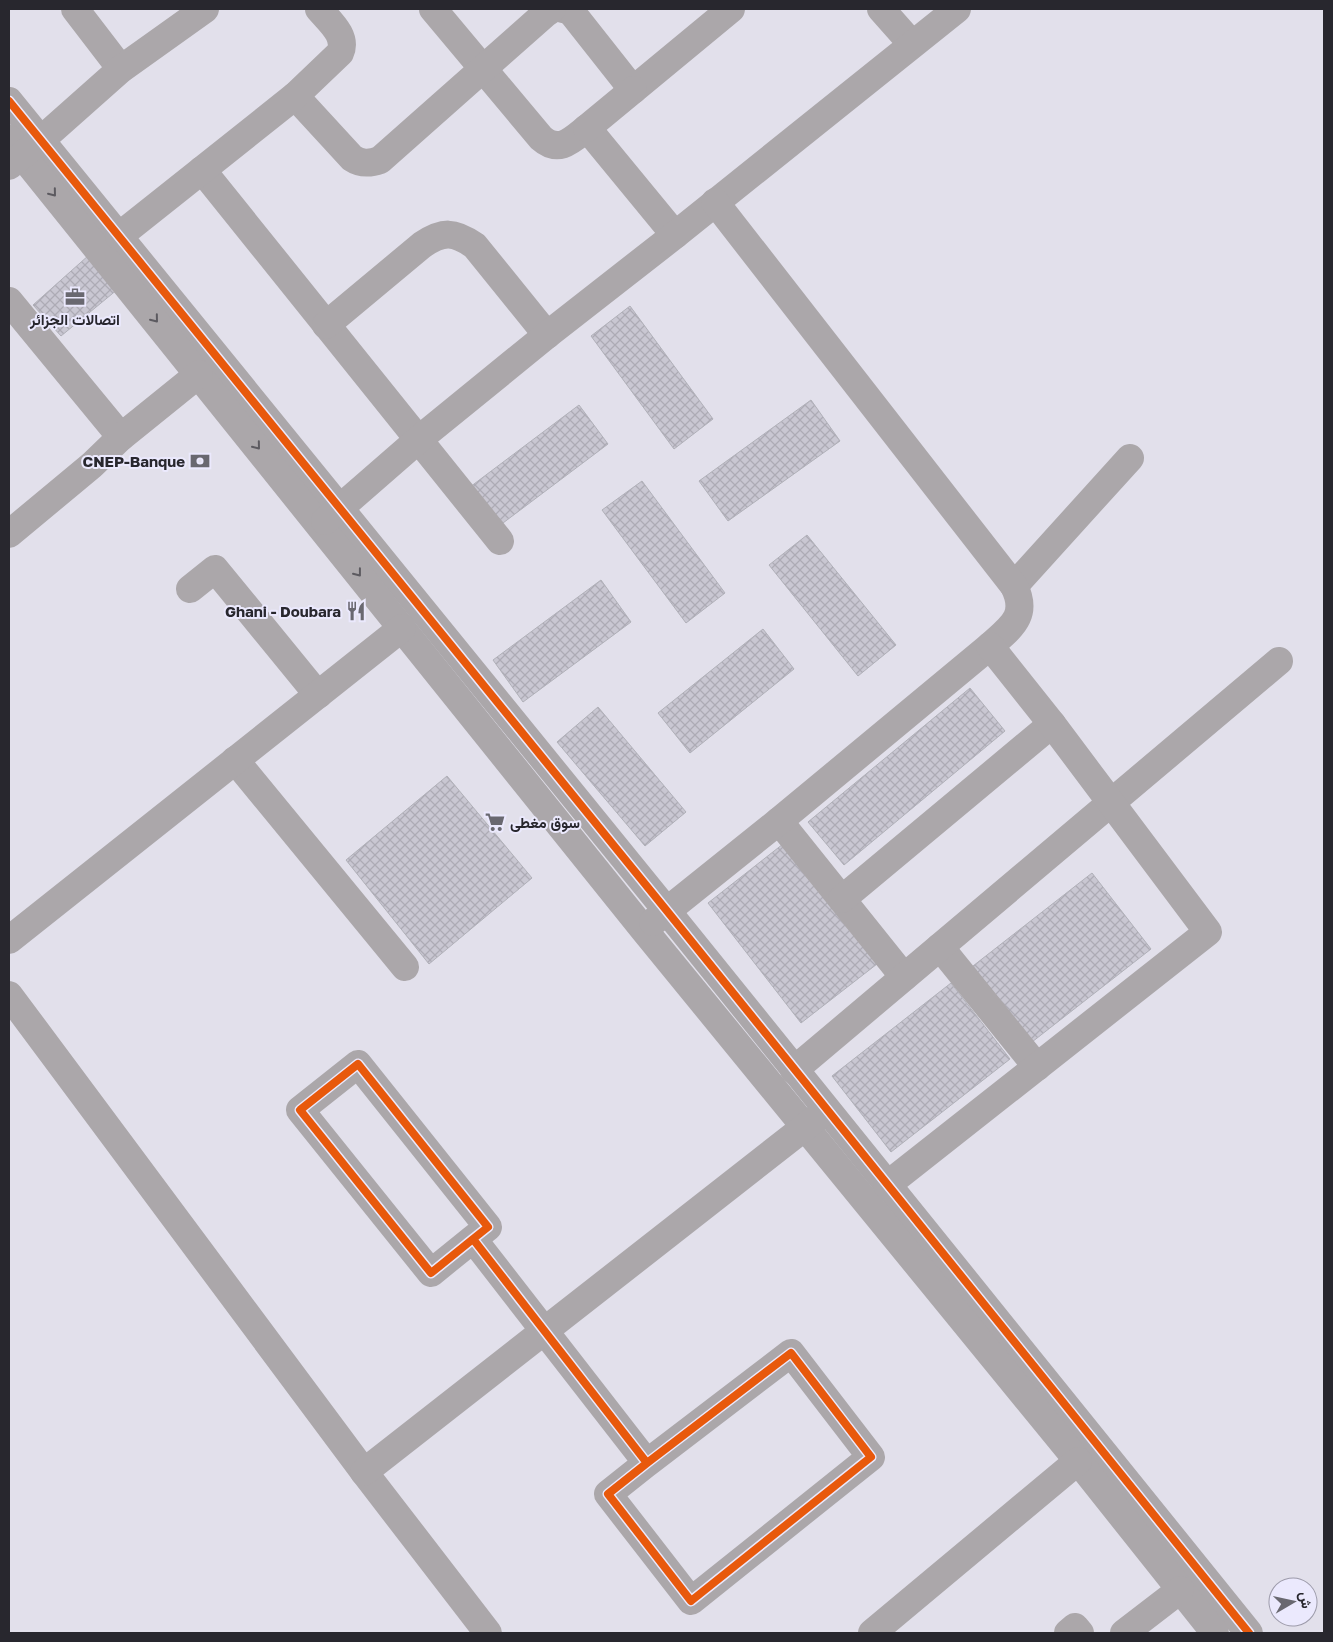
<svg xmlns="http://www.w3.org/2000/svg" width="1333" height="1642" viewBox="0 0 1333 1642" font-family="'Golos Text',Vazirmatn,sans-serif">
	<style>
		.building { fill: url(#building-cross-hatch); stroke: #b0b0b8 }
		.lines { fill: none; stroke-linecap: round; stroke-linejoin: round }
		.minor { stroke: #aba7aa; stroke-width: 28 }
		.tertiary { stroke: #aba7aa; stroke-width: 28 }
		.cycleway-casing { stroke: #ebe9fd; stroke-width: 11 }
		.cycleway { stroke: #e8590c; stroke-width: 8 }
		.oneway { stroke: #5c5a60 }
		.labels { text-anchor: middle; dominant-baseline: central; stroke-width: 4; stroke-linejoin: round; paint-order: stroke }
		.poi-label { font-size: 15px; font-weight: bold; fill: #28272e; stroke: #ebe9fd; text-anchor: end }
	</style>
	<defs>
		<pattern id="building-cross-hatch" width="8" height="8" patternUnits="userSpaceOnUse" patternTransform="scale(1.25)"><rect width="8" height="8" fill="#c9c7d2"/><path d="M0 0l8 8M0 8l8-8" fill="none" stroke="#adabb5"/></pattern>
	</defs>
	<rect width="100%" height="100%" fill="#e2e0eb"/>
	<g class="building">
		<polygon points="89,255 118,289 61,336 33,305"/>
		<polygon points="630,306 713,419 674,449 591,336"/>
		<polygon points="811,400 840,441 728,521 699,481"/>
		<polygon points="579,405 608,444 499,526 470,487"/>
		<polygon points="642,481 725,593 686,623 602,510"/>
		<polygon points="807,535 896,645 858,676 769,565"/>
		<polygon points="601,580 631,622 523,702 493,660"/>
		<polygon points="763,629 794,669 690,753 658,713"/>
		<polygon points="970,688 1005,731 844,865 808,822"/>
		<polygon points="598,707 686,812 645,846 557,742"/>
		<polygon points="447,776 532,878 429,964 346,860"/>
		<polygon points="783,844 877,964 801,1023 708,903"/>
		<polygon points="1092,873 1151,949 1032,1042 973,966"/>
		<polygon points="951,983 1010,1059 891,1152 832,1076"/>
	</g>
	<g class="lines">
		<g class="minor">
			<polyline points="75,9 121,69"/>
			<path d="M433,9l108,129c18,16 31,2 46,-10l88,107"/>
			<polyline points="563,9 568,10 573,14 633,90 731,9"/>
			<polyline points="881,9 912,44"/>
			<path d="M295,96l57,62c9,6 17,6 28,2l166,-147 6,-4"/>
			<polyline points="9,101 667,911 1249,1633"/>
			<polyline points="587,128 633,90"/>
			<polyline points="9,139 644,930 1078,1461 1215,1633"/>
			<polyline points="202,170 500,541"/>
			<path d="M119,236l176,-140 45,-43c8,-17 -11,-32 -21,-44"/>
			<polyline points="9,301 121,437 92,465 9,534"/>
			<path d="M326,325l96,-80c21,-14 32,-14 53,1l72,89"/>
			<polyline points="121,437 199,374"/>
			<polyline points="325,521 418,440 547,335 675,235 957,9"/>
			<polyline points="1014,586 1130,458"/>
			<polyline points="190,589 215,569 318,695"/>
			<polyline points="235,760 405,967"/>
			<polyline points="779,821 904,977"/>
			<polyline points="842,899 1052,724"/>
			<path d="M653,922l126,-101 211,-175c21,-19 39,-30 24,-60l-299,-384"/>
			<polyline points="9,940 402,628"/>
			<polyline points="940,947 1037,1067"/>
			<polyline points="9,995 364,1472 488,1633"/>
			<polyline points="794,1070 1279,661"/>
			<polyline points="887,1185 1208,932 1052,724 990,646"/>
			<polyline points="473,1239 431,1273 300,1110 358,1064 488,1227 473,1239 647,1463 608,1494 691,1601 871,1457 791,1353 647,1463"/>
			<polyline points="364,1472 819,1116"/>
			<polyline points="872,1633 1078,1461"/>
			<polyline points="1068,1633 1075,1627 1080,1633"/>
			<polyline points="1124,1633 1180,1590"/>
		</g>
		<polyline class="tertiary" points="9,166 41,140 121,69 205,9"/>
		<defs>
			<g id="cycleway">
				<polyline points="9,101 667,911 1249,1633"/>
				<polyline points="473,1239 431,1273 300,1110 358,1064 488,1227 473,1239 647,1463 608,1494 691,1601 871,1457 791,1353 647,1463"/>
			</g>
		</defs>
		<use href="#cycleway" class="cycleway-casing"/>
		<use href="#cycleway" class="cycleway"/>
	</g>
	<defs><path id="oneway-chevron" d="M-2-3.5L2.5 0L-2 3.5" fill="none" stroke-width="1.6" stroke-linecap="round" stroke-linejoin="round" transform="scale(1.25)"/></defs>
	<g class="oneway">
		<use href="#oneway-chevron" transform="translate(53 193) rotate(51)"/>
		<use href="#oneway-chevron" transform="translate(155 319) rotate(51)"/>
		<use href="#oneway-chevron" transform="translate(257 446) rotate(51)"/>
		<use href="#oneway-chevron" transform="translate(358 573) rotate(52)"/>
	</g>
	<defs>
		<symbol id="office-bare" viewBox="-9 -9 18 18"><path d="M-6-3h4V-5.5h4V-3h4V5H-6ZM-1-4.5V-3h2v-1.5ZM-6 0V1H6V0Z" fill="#696870" stroke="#ebe9fd" stroke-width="2.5" paint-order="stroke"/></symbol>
		<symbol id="bank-bare" viewBox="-9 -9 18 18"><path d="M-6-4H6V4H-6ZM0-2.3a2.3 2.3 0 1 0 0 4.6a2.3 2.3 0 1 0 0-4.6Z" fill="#696870" stroke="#ebe9fd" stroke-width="2.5" paint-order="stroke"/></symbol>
		<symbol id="restaurant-bare" viewBox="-9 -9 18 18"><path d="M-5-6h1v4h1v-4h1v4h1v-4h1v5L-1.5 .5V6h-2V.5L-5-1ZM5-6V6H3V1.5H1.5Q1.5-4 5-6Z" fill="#696870" stroke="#ebe9fd" stroke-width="2.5" paint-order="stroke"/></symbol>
		<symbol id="supermarket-bare" viewBox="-9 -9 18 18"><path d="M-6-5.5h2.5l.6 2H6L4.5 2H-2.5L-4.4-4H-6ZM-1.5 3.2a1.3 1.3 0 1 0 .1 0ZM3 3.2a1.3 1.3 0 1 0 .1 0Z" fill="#696870" stroke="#ebe9fd" stroke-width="2.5" paint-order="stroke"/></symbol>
	</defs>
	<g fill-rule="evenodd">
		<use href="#office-bare" x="61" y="283" width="28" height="28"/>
		<use href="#bank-bare" x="186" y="447" width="28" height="28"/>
		<use href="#restaurant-bare" x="342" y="597" width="28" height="28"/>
		<use href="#supermarket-bare" x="481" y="808" width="28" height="28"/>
	</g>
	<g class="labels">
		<g class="poi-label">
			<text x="75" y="319" text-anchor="middle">اتصالات الجزائر</text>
			<text x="185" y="461">CNEP-Banque</text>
			<text x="341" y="611">Ghani - Doubara</text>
			<text x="510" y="822" text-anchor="start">سوق مغطى</text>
		</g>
	</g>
	<rect width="1333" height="1642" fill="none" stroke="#28272e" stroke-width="20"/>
	<g transform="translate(1293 1602) rotate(81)"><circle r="24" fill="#ebe9fd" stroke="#9d9baa"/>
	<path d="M0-4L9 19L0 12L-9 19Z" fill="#696870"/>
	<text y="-8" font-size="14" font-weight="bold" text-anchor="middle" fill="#28272e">ش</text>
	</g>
</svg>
